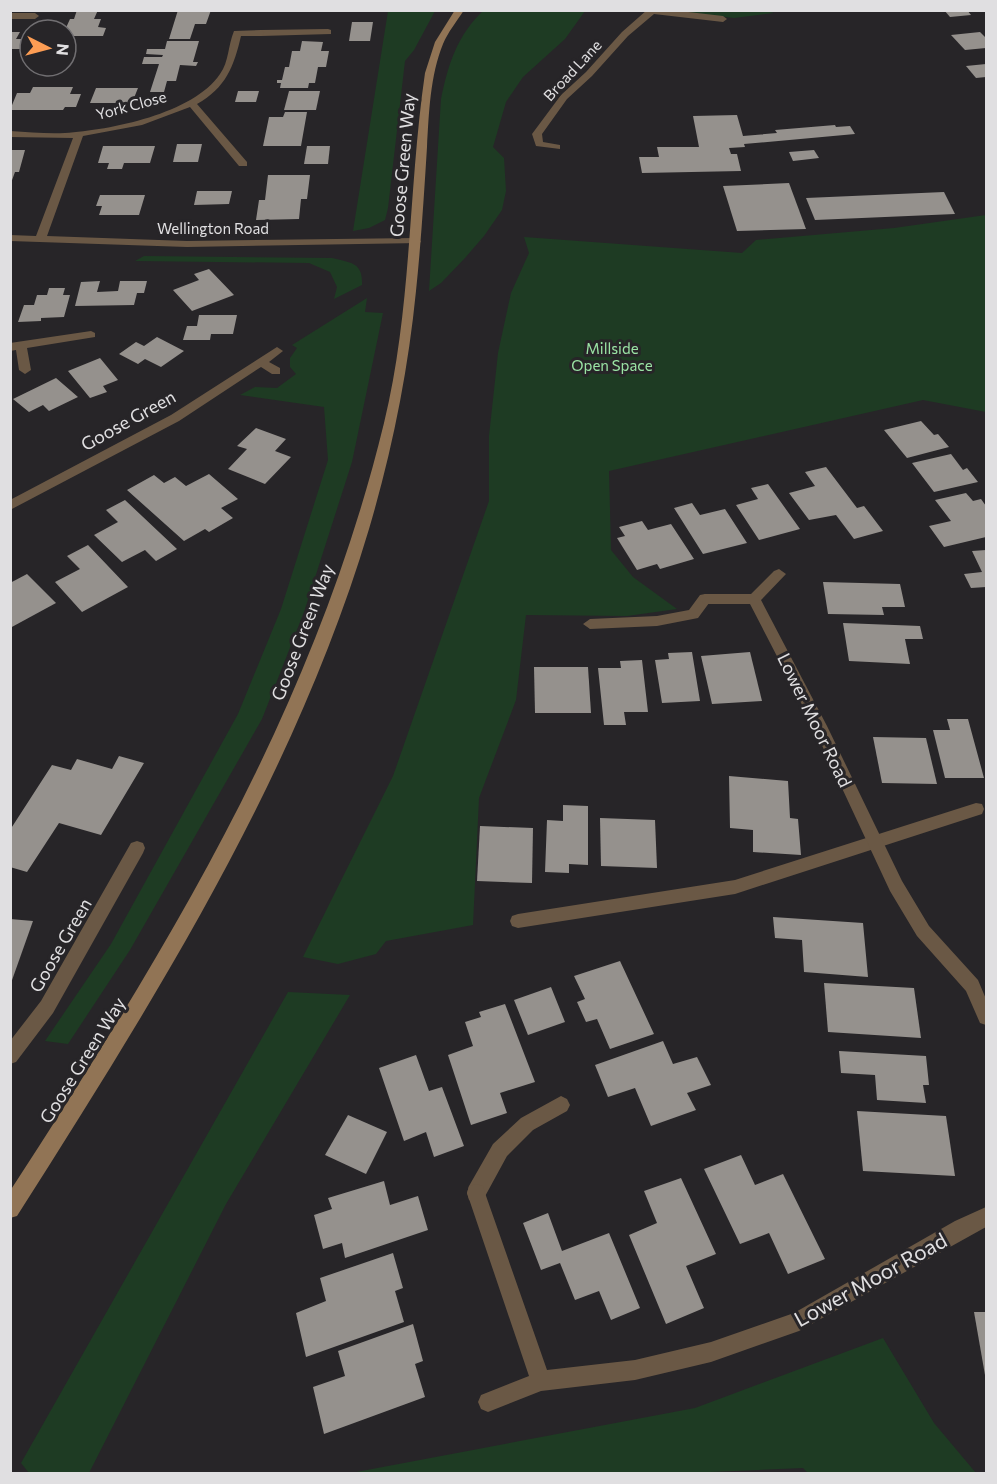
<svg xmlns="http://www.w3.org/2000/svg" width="997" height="1484" viewBox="0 0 997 1484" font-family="Commissioner,sans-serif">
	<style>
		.green { fill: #1e3b23 }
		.building { fill: #95918d }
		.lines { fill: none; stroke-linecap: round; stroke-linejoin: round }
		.service { fill: #6a5845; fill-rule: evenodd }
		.minor { fill: #6a5845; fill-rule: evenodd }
		.secondary { fill: #917455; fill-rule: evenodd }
		.labels { text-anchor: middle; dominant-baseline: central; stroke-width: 6; stroke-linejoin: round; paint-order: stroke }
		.far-street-label { font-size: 15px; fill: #e0dfe1; stroke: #272528 }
		.far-park-label { font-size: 15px; fill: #9ae3a4; stroke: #272528 }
		.street-label { font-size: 18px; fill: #e0dfe1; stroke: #272528 }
		.near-street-label { font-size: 21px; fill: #e0dfe1; stroke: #272528 }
	</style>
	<rect width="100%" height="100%" fill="#272528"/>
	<g class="green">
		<path d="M484,10l101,1 -20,28 -42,38 -17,25 -13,45 11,11 2,33 -4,19 -18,26 -19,22 -24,25 -12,8 12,-192c7,-34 16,-64 43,-89z"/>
		<polygon points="761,10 774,13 734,18 675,11"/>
		<polygon points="388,11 435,11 414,50 405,61 388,208 385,220 369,228 353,231"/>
		<polygon points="986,215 986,412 923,400 609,471 611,550 633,577 677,609 627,616 526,615 516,700 479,798 473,925 386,941 376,954 338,964 303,957 393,776 489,501 489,436 498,353 511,293 529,253 524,237 742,253 756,240 894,228"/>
		<path d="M144,256l188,2c19,5 31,4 30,27l-28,14 3,-12 -7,-15 -21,-9 -174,-2z"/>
		<polygon points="367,298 365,312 383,313 352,462 304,612 262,719 130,950 68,1044 45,1041 111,944 238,714 281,609 328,460 324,407 240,395 255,387 277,388 296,374 290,367 290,358 297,348 292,345"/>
		<polygon points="288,992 350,995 226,1204 89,1473 29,1473 21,1463"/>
		<polygon points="883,1338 934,1423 976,1473 809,1474 803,1468 664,1474 351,1473 695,1408"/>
	</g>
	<g class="building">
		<polygon points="77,10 98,10 94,19 101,19 98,27 106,28 103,36 66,36 65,30 70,19 74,19"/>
		<polygon points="178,10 211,10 206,24 195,24 190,39 169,39"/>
		<polygon points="944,10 967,10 971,15 950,17"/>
		<polygon points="352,22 373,22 370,41 349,41"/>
		<polygon points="10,32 20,32 16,39 30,39 30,49 11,49"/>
		<polygon points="980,32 986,38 986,48 965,50 951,35"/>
		<polygon points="167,41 199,41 193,62 198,62 196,66 180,65 176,81 167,81 164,92 150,92 159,64 142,64 144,57 162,57 163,55 146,54 147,49 165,49"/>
		<polygon points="302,41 323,42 321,51 329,51 326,67 318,67 315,83 309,83 308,88 280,88 281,83 277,83 277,80 282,80 285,67 289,67 292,51 300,51"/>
		<polygon points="986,64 986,77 976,78 966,66"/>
		<polygon points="33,87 73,87 70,94 81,94 76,107 65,107 63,110 10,110 17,93 30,93"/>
		<polygon points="96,88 138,88 132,103 90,103"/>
		<polygon points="238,91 259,91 256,102 235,102"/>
		<polygon points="289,91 320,91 316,110 284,110"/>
		<polygon points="285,112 307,112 301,146 263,146 269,117 283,117"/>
		<polygon points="737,115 743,136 777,133 775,130 835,125 836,127 850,126 855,134 744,144 745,147 729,148 731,154 737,154 741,171 642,173 639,157 659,157 657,147 699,147 693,116"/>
		<polygon points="177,144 202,144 198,162 173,162"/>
		<polygon points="103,146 155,146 150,163 124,163 122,169 107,169 109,163 98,163"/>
		<polygon points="307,146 330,146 328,164 304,164"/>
		<polygon points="10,150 25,150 19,172 15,172 11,183"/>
		<polygon points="814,150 819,158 793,161 789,152"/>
		<polygon points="268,175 310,175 307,199 301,199 299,219 256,220 259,200 265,200"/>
		<polygon points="789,183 806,229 737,231 723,186"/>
		<polygon points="197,191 232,191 229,204 194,205"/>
		<polygon points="944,192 955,214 815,220 806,198"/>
		<polygon points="100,195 145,195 139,215 99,215 102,206 96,206"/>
		<polygon points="209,269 234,295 192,311 173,290 199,280 194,274"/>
		<polygon points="100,281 97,292 118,291 120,281 147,281 144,293 137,293 134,305 75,306 81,282"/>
		<polygon points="49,288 65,288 63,295 70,295 64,317 41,318 41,321 18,322 24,305 34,305 37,295 47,295"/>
		<polygon points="199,315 237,315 233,334 211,334 210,340 183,340 187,326 197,326"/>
		<polygon points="157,337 184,351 161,367 145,359 138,364 119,354 136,342 144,346"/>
		<polygon points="100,358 118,380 103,386 107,392 90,398 68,371"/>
		<polygon points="56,378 78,397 49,411 43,405 29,412 13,399"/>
		<polygon points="921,421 934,435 938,434 949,447 907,458 884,430"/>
		<polygon points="256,428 286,439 275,451 291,457 265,484 228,469 247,449 237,446"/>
		<polygon points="951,454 963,470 967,468 978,482 934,492 912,463"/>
		<polygon points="826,467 857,508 864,506 883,531 854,539 836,515 809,520 789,493 815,486 805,472"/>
		<polygon points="209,474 238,499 221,508 233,518 209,532 205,529 184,541 127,490 154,475 164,483 175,477 186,486"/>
		<polygon points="768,484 800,529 759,540 736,505 758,499 751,488"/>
		<polygon points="966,493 973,501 981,499 986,506 986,537 944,547 929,526 951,521 935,500"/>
		<polygon points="125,500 177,549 156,561 145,550 122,562 94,535 118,522 106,510"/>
		<polygon points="692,503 700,515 725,509 747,543 703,554 674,508"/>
		<polygon points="642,521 648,530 671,524 694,559 660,569 657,564 637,570 617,538 625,536 619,527"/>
		<polygon points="88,545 128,587 82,612 55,582 80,569 67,556"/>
		<polygon points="986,550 986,587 971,588 964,574 982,572 972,551"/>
		<polygon points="27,574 56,603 10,628 10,583"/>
		<polygon points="823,582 900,584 905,607 882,607 884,615 828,614"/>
		<polygon points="843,623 920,626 923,639 905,639 910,664 849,661"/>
		<polygon points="692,652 700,701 662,703 655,660 669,659 668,653"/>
		<polygon points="750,652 762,701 712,704 701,656"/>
		<polygon points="642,660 648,712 624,712 626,725 604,725 598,668 621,668 620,661"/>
		<polygon points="534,667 588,667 591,713 535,713"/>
		<polygon points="947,719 968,719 984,778 945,778 933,730 950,730"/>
		<polygon points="873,737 926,738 937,784 882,783"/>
		<polygon points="119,756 144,763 101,835 59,823 27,872 10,867 10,830 52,765 71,770 77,759 112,769"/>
		<polygon points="729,776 788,781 790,818 798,819 801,855 753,852 753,830 730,828"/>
		<polygon points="563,805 588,806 588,865 569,864 569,873 545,872 547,820 563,821"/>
		<polygon points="600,818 655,820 657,868 601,866"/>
		<polygon points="480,826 533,828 532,883 477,881"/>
		<polygon points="773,917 863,923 868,977 804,972 802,940 775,938"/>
		<polygon points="10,919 33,921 11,983 10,983"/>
		<polygon points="620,961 654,1034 610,1049 597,1019 586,1022 577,1002 585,999 574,976"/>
		<polygon points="824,983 914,988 921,1038 828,1032"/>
		<polygon points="551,987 565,1022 528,1035 514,1000"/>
		<polygon points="505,1004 535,1082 500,1093 507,1113 471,1125 448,1055 473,1046 465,1022 481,1017 479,1012"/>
		<polygon points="663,1041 673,1064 697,1057 711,1085 687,1093 696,1110 651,1126 635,1088 608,1097 595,1065"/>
		<polygon points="839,1051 926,1056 929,1085 923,1085 926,1103 877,1100 875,1075 841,1073"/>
		<polygon points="416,1055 429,1091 442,1087 464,1146 434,1157 426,1132 404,1141 379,1068"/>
		<polygon points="857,1111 946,1116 955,1176 863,1171"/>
		<polygon points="348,1115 387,1132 366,1174 325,1155"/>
		<polygon points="741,1155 755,1185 783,1174 825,1259 788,1274 769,1233 740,1244 704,1169"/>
		<polygon points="681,1178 716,1254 686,1266 704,1308 666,1324 629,1235 657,1223 644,1191"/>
		<polygon points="384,1181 390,1205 418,1196 428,1230 345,1258 342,1243 323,1249 314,1215 332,1209 328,1198"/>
		<polygon points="548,1213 562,1251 609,1233 640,1308 611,1320 599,1291 575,1300 560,1263 541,1270 523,1223"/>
		<polygon points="393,1253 403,1288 395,1291 404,1322 306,1357 296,1313 326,1301 320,1278"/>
		<polygon points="974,1312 986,1312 986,1374 985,1375"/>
		<polygon points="413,1324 423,1361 415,1364 425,1397 324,1434 313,1387 345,1376 338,1351"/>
	</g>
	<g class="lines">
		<g class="service">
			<polygon points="647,10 671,10 723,16 727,19 723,22 654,14 628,36 592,76 567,99 542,134 543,142 560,145 560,149 536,146 532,134 561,95 586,72 622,32"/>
			<polygon points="328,29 331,30 331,34 261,36 257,33 261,30"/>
			<polygon points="705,594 712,599 698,618 693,619 657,626 590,629 583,624 590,619 657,616 689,610 700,595"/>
			<polygon points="976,803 982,804 984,809 982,814 735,894 518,928 512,926 510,921 512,916 518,914 735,880"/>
			<polygon points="137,841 143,843 145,848 143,853 53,1013 16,1062 10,1064 10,1041 41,1001 131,843"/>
			<polygon points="561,1096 567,1099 570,1105 567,1111 533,1130 507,1156 483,1200 476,1202 469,1200 467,1193 469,1186 493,1144 521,1118"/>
		</g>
		<g class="minor">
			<polygon points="10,13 35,13 39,16 35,19 10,19"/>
			<path d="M234,31l27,-1 4,3 -4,3h-20c-7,30 -15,52 -44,68l50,58v4h-8l-49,-59 -48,18 -59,11 -36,100 140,5 229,-3 5,3 -1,2 -233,4 -177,-6v-6l26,1 37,-98 -63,-1v-6c19,1 37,3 55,2 45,-3 128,-19 155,-59 9,-12 8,-29 14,-43z"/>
			<polygon points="91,331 95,333 95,337 27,348 31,370 25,374 19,370 16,350 10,351 10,343"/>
			<polygon points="277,347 283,351 269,362 280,368 280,374 272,374 261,367 179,421 10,510 10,500 171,415"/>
			<polygon points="779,569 786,574 761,600 827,726 902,881 929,926 978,980 986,999 986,1025 980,1023 966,991 917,936 890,891 813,726 750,604 705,604 698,599 705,594 751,594 774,571"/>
			<polygon points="476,1184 483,1186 485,1193 547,1370 635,1360 711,1342 794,1313 955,1221 986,1207 986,1227 799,1331 711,1362 635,1380 541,1391 488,1412 481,1409 478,1402 481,1395 529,1376 467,1193 469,1186"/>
		</g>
		<path class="secondary" d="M455,10h9c-7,11 -16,22 -21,34 -13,32 -14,69 -16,103 -3,48 -6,96 -11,144 -8,81 -24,160 -47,238 -74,248 -214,470 -352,687l-7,2v-27c159,-245 304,-480 374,-768 28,-115 24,-233 41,-350l10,-31z"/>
	</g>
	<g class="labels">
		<g class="far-street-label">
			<text transform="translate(572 70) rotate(-47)">Broad Lane</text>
			<text transform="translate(131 105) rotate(-15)">York Close</text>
			<text x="213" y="228">Wellington Road</text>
		</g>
		<g class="far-park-label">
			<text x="612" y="348">Millside<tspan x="612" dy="17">Open Space</tspan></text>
		</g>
		<g class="street-label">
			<text transform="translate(402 165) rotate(-85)">Goose Green Way</text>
			<text transform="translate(128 420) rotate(-29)">Goose Green</text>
			<text transform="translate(302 632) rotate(-69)">Goose Green Way</text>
			<text transform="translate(815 720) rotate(64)">Lower Moor Road</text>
			<text transform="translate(60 945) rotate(-60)">Goose Green</text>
			<text transform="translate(82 1060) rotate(-58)">Goose Green Way</text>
		</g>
		<g class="near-street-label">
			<text transform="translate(870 1279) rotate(-29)">Lower Moor Road</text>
		</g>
	</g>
	<rect width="997" height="1484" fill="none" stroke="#e0dfe1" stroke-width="24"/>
	<g transform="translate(48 48) rotate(96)"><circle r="28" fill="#272528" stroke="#716f72" stroke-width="1.5"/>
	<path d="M0-4.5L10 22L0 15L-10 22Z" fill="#fc9d54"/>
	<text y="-9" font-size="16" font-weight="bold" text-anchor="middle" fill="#e0dfe1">N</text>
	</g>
</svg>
